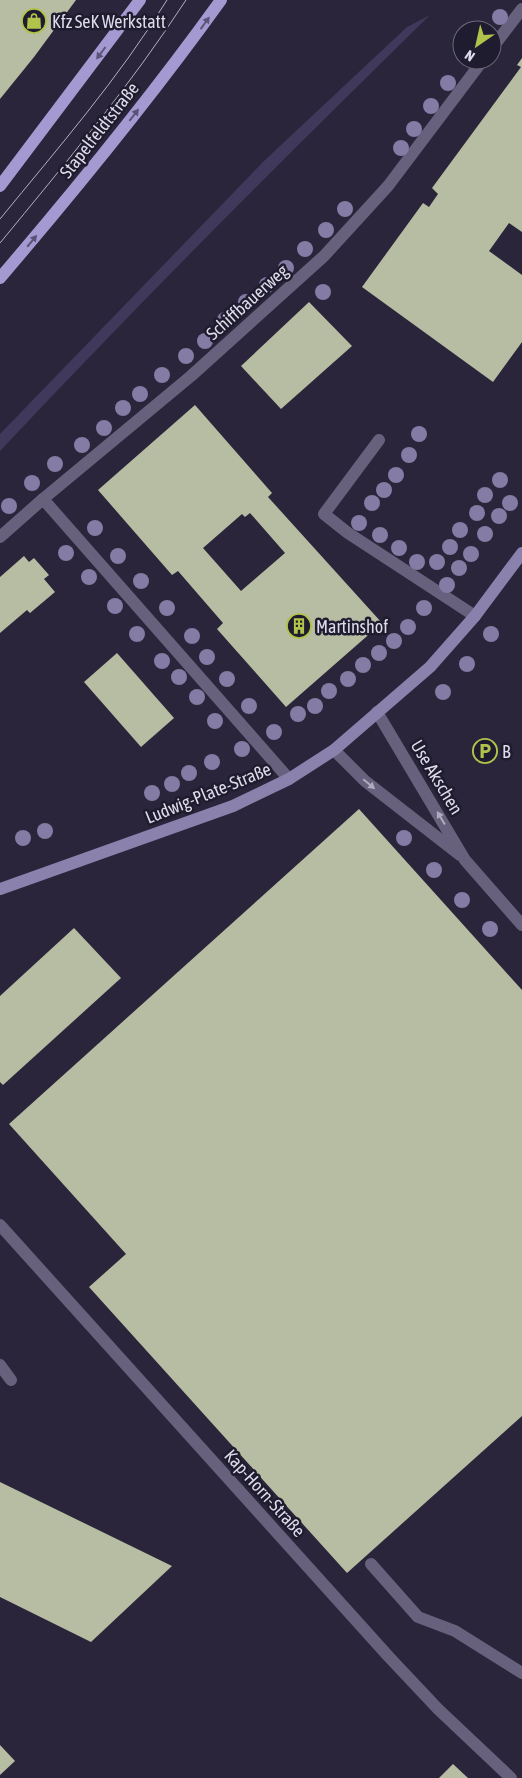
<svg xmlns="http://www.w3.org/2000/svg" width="522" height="1778" viewBox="0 0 522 1778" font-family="'Asap Condensed',sans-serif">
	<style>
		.green { fill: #41395b }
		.building { fill: #b7bda2; fill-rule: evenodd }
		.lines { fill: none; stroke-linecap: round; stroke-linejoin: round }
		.lane { stroke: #67617d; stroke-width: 12 }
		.street { stroke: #67617d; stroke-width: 12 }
		.secondary { stroke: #8a81ac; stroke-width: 12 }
		.primary { stroke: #a599d1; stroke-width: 12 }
		.tram { stroke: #b2b0bf; stroke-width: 1 }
		.tree { fill: #847ca4 }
		.oneway { fill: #5c5478 }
		.oneway2 { fill: #aeabbe }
		.labels { text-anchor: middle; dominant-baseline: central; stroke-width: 5; stroke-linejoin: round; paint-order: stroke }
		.poi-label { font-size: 18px; fill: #dedcea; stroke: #201c2f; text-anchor: start }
		.street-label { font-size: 18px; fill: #dedcea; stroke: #201c2f }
	</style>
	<rect width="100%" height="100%" fill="#2a253a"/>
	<path class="green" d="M430,15c-146,143 -290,287 -430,436v-17l265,-274 142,-133z"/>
	<g class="building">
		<polygon points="0,0 76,0 34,57 0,99"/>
		<polygon points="522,58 522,232 509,223 489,251 522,275 522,342 493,382 362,287 423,203 429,207 438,194 432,188 521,67 517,65"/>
		<polygon points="309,302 352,346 281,409 241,366"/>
		<path d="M195,405l77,88 -4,4 114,126 -96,84 -69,-78 6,-6 -45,-52 -6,4 -74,-85zM250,513l35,40 -44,38 -38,-43 39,-34 3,3z"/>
		<polygon points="24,556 29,562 34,558 49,575 44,579 55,592 30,613 27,610 0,633 0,577"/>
		<polygon points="117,653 174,718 141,747 84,682"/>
		<polygon points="359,809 522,990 522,1416 347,1573 89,1287 126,1254 9,1124"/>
		<polygon points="74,928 121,978 3,1085 0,1082 0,996"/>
		<polygon points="0,1482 172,1566 91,1642 0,1597"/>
		<polygon points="0,1745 15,1761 0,1775"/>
		<polygon points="453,1764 468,1778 439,1778"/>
	</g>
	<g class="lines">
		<g class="lane">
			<polyline points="379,440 324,514 348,533 475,616"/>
			<polyline points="0,1365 11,1380"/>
			<polyline points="371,1564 418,1617 455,1631 522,1673"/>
		</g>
		<g class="street">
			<polyline points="492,48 522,9"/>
			<polyline points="43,499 289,779"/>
			<polyline points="0,537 43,499 191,376 324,256 388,186 483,60"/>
			<polyline points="377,712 465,860 522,925"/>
			<polyline points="334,750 365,781 460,855"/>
			<polyline points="0,1225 389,1657 438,1709 511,1778"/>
		</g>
		<polyline class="secondary" points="0,889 233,806 289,779 334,750 430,667 475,616 522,553"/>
		<g class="primary">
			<polyline points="0,186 140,0"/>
			<path d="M0,278c77,-90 152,-182 221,-278"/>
		</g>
		<g class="tram">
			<path d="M0,219c58,-71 119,-141 167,-219"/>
			<path d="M0,243c65,-79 130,-157 186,-243"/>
		</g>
	</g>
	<g class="tree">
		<circle cx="500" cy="17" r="8"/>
		<circle cx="448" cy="83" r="8"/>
		<circle cx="431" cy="106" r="8"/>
		<circle cx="414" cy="129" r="8"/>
		<circle cx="401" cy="148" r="8"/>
		<circle cx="345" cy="209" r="8"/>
		<circle cx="326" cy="230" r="8"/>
		<circle cx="305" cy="249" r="8"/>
		<circle cx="286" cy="268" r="8"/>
		<circle cx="267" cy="285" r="8"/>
		<circle cx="323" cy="292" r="8"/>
		<circle cx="246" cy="302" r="8"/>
		<circle cx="225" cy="320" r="8"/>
		<circle cx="205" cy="341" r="8"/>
		<circle cx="186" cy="356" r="8"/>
		<circle cx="162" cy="375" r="8"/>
		<circle cx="140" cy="394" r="8"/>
		<circle cx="123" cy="408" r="8"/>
		<circle cx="104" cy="428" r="8"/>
		<circle cx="419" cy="434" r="8"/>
		<circle cx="82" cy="445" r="8"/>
		<circle cx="409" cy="455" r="8"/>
		<circle cx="55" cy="464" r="8"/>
		<circle cx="396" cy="475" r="8"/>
		<circle cx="500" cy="480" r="8"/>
		<circle cx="32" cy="483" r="8"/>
		<circle cx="384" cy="490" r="8"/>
		<circle cx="485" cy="495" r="8"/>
		<circle cx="372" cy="503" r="8"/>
		<circle cx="510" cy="503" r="8"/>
		<circle cx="9" cy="506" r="8"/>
		<circle cx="477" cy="513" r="8"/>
		<circle cx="499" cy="516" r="8"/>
		<circle cx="359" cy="523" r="8"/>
		<circle cx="95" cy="528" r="8"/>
		<circle cx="460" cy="530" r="8"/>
		<circle cx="485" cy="534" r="8"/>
		<circle cx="380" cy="535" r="8"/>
		<circle cx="450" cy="547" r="8"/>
		<circle cx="399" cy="548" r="8"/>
		<circle cx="66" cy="553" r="8"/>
		<circle cx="471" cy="554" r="8"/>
		<circle cx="118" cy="556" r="8"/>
		<circle cx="417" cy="562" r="8"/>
		<circle cx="437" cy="562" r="8"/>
		<circle cx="459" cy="568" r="8"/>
		<circle cx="89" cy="577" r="8"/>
		<circle cx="141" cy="581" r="8"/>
		<circle cx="447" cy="585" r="8"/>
		<circle cx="115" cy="606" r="8"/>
		<circle cx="167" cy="608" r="8"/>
		<circle cx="424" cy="608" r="8"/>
		<circle cx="408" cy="627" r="8"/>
		<circle cx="137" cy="634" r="8"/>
		<circle cx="491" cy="634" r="8"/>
		<circle cx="192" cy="636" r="8"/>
		<circle cx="394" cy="641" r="8"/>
		<circle cx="379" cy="653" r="8"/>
		<circle cx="207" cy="657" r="8"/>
		<circle cx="162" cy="661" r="8"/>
		<circle cx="467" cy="664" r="8"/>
		<circle cx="363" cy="665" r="8"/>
		<circle cx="179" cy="677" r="8"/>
		<circle cx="227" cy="679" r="8"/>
		<circle cx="348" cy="679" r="8"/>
		<circle cx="329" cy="691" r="8"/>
		<circle cx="443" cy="692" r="8"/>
		<circle cx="197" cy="697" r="8"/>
		<circle cx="249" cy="706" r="8"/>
		<circle cx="315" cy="706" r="8"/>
		<circle cx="298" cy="714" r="8"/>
		<circle cx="215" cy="721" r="8"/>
		<circle cx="274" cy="732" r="8"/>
		<circle cx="242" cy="749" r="8"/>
		<circle cx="212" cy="762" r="8"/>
		<circle cx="189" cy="773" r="8"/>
		<circle cx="172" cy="784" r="8"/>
		<circle cx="152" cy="793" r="8"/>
		<circle cx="45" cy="831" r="8"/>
		<circle cx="23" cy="838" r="8"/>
		<circle cx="404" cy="838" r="8"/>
		<circle cx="434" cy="870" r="8"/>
		<circle cx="462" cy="900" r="8"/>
		<circle cx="490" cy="929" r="8"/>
	</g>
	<defs><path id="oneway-solid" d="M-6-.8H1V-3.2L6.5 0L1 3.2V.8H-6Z" transform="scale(1.25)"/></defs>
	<g class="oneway">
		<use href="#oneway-solid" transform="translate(205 23) rotate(-54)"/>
		<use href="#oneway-solid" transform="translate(101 53) rotate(127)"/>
		<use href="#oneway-solid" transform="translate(134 115) rotate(-52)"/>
		<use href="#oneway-solid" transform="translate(32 241) rotate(-50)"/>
	</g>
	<g class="oneway2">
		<use href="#oneway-solid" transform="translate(369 784) rotate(40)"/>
		<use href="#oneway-solid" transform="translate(441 818) rotate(-121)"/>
	</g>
	<defs>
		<symbol id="shop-ring" viewBox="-11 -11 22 22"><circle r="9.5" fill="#201c2f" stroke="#b2c34c" stroke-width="1.5"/><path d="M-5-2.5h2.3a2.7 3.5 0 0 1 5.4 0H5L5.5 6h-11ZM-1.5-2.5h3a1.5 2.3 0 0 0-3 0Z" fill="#b2c34c"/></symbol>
		<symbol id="building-ring" viewBox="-11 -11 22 22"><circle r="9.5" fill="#201c2f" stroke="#b2c34c" stroke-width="1.5"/><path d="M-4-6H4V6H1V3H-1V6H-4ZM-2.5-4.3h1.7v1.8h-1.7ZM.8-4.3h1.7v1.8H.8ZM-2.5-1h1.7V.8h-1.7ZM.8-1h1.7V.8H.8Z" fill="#b2c34c"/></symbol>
		<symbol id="parking-ring" viewBox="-11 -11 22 22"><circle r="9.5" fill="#201c2f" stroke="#b2c34c" stroke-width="1.5"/><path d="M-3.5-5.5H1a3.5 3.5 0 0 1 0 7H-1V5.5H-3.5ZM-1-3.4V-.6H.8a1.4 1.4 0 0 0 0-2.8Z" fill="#b2c34c"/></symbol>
	</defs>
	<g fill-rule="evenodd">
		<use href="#shop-ring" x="20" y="7" width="28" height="28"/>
		<use href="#building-ring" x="285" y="612" width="28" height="28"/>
		<use href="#parking-ring" x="471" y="737" width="28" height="28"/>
	</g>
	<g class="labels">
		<g class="poi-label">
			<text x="52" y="21">Kfz SeK Werkstatt</text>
			<text x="316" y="626">Martinshof</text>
			<text x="502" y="751">B</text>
		</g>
		<g class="street-label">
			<text transform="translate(99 130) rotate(-52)">Stapelfeldtstraße</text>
			<text transform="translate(247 302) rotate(-42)">Schiffbauerweg</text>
			<text transform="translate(437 777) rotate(59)">Use Akschen</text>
			<text transform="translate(208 793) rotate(-22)">Ludwig-Plate-Straße</text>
			<text transform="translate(265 1493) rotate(48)">Kap-Horn-Straße</text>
		</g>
	</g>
	<g transform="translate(477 45) rotate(214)"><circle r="24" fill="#201c2f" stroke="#6c697a"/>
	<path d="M0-4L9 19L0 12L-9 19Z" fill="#b2c34c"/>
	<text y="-8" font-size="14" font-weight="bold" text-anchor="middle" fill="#dedcea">N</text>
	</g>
</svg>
